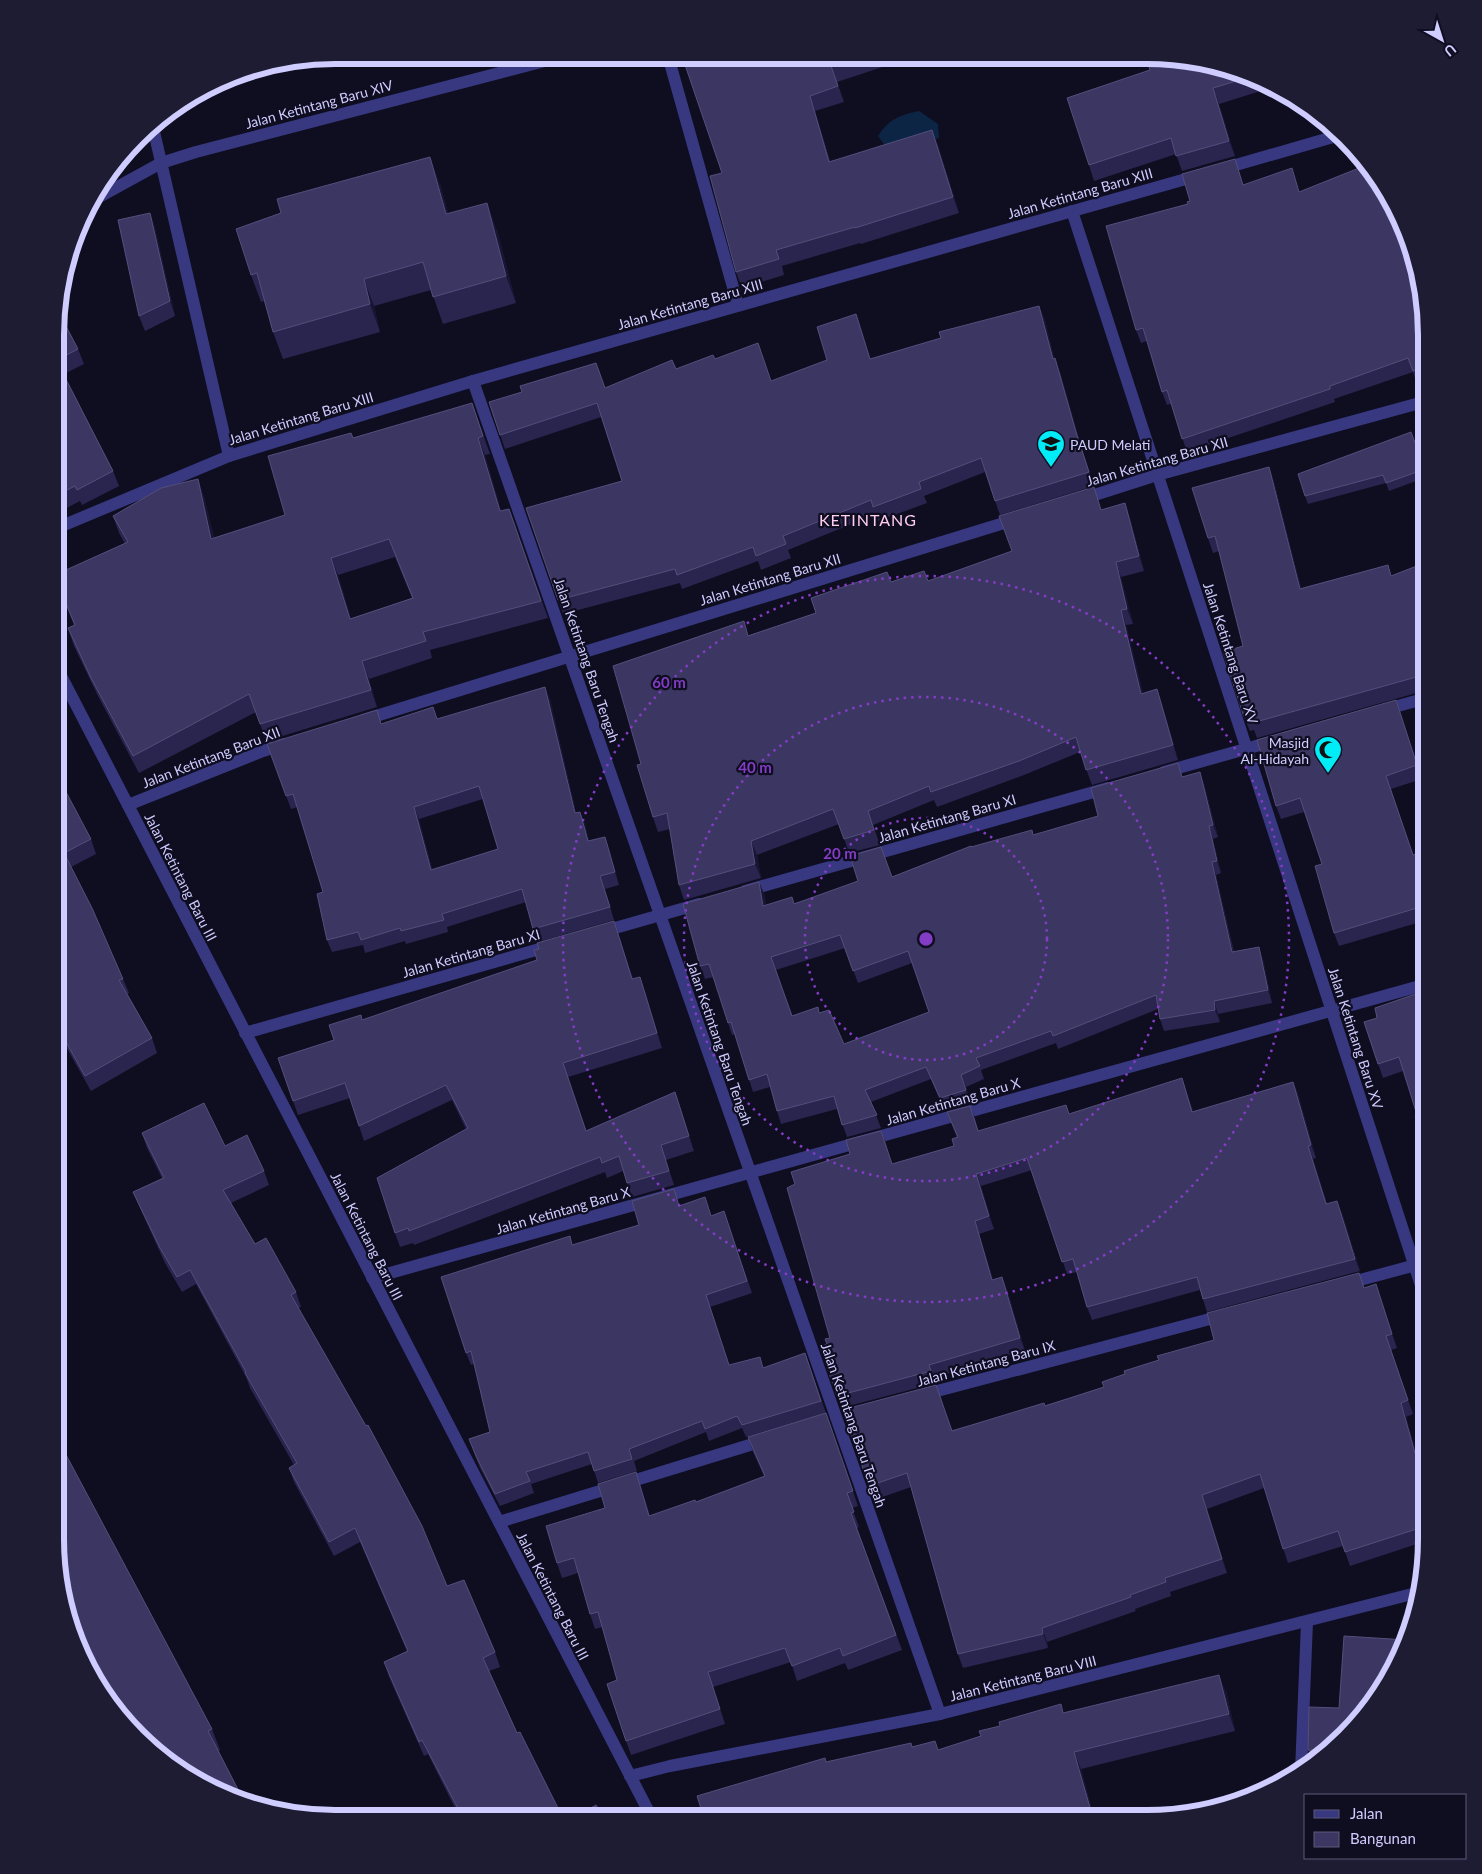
<svg xmlns="http://www.w3.org/2000/svg" width="1482" height="1874" viewBox="0 0 1482 1874" font-family="Lato,sans-serif">
	<style>
		.water { fill: #0c2545 }
		.lines { fill: none; stroke-linecap: round; stroke-linejoin: round }
		.minor { stroke: #373880; stroke-width: 12 }
		.wall { fill: #2a254f; fill-rule: evenodd }
		.shaded-wall { fill: #181434 }
		.building { fill: #3c3762; stroke: #534e7b; fill-rule: evenodd }
		.ring { fill: none; stroke: #833cc5; stroke-width: 2.5; stroke-dasharray: 2.5 5 }
		.labels { text-anchor: middle; dominant-baseline: central; stroke-width: 4.5; stroke-linejoin: round; paint-order: stroke }
		.street-label { font-size: 14px; fill: #cfccff; stroke: #0f0d20 }
		.poi-label { font-size: 14px; fill: #cfccff; stroke: #0f0d20; text-anchor: start }
		.quarter-label { font-size: 16px; letter-spacing: 1px; fill: #ffcef0; stroke: #0f0d20 }
		.rim { fill: none; stroke: #cfccff; stroke-width: 6 }
		.centre { fill: #833cc5; stroke: #0f0d20; stroke-width: 2.5 }
		.ring-label { font-size: 15px; text-anchor: middle; font-weight: bold; fill: #833cc5; stroke: #0f0d20; stroke-width: 4.5; stroke-linejoin: round; paint-order: stroke }
	</style>
	<rect width="100%" height="100%" fill="#0f0d20"/>
	<path class="water" d="M919,111l19,13 1,14 -23,8 -29,2 -9,-12c11,-17 22,-21 41,-25z"/>
	<g class="lines">
		<g class="minor">
			<polyline points="668,56 738,305"/>
			<polyline points="152,123 229,456"/>
			<polyline points="1222,169 1340,135"/>
			<polyline points="90,202 161,163 196,152 564,56"/>
			<polyline points="1072,211 1427,1304"/>
			<polyline points="473,381 940,1714"/>
			<polyline points="1082,499 1157,475 1427,401"/>
			<polyline points="57,528 229,456 473,381 1200,175"/>
			<polyline points="57,668 652,1818"/>
			<polyline points="1383,710 1427,698"/>
			<polyline points="363,720 1017,519"/>
			<polyline points="1164,772 1274,741"/>
			<polyline points="128,805 263,751 284,744"/>
			<polyline points="745,891 1108,788"/>
			<polyline points="601,932 699,904"/>
			<polyline points="245,1033 550,946"/>
			<polyline points="372,1278 1427,984"/>
			<polyline points="1345,1284 1427,1262"/>
			<polyline points="922,1395 1225,1315"/>
			<polyline points="499,1522 766,1440"/>
			<polyline points="1301,1771 1307,1622"/>
			<polyline points="630,1776 670,1766 940,1714 1420,1592"/>
		</g>
	</g>
	<g class="wall">
		<polygon points="682,56 913,57 837,82 844,102 815,111 830,161 938,145 959,213 861,244 860,243 782,266 784,275 742,288 736,272 722,173"/>
		<polygon points="1184,57 1254,76 1274,87 1219,104 1235,156 1182,171 1176,154 1094,181 1089,165 1150,70"/>
		<polygon points="1239,172 1243,185 1300,192 1427,334 1427,381 1417,385 1413,372 1334,399 1335,402 1187,452 1171,404 1167,405 1162,392 1147,341 1141,343 1136,330 1188,204 1190,201"/>
		<polygon points="440,184 448,213 497,230 516,303 443,324 431,290 374,306 380,332 283,359 273,332 264,301 261,302 251,275"/>
		<polygon points="150,213 155,228 175,316 145,331 139,316"/>
		<polygon points="1039,306 1045,320 1054,359 1060,372 1081,446 1094,486 1000,515 985,472 924,496 927,503 878,521 876,514 788,550 791,558 761,570 758,561 682,589 680,583 563,614 526,508 622,481 601,417 505,449 489,402 522,392 596,363 605,388 715,359 772,381 827,360 856,314 870,359 941,338"/>
		<polygon points="57,309 78,349 84,364 64,374 113,471 119,486 82,505 80,501 57,513"/>
		<path d="M472,403l18,51 -5,1 16,56 8,-2 39,109 -118,32 2,8 -63,21 8,28 -111,34 -10,-29 -117,61 -41,-77 -24,-50 -6,-18 6,-3 -17,-42v-9l68,-30 -6,-11 -6,-17 85,-37 6,18 10,41 71,-23 66,-82 2,5zM395,557l17,41 -61,21 -13,-44z"/>
		<polygon points="1411,432 1427,477 1389,491 1386,483 1308,504 1305,496"/>
		<polygon points="1269,467 1274,482 1301,588 1388,565 1391,576 1427,562 1427,690 1257,738 1254,730 1250,731 1244,717 1243,646 1219,551 1213,553 1208,538"/>
		<polygon points="1125,503 1130,518 1144,571 1121,577 1133,624 1126,625 1143,693 1157,689 1162,704 1178,760 1092,785 1080,752 1024,775 937,807 934,800 873,825 880,845 849,853 839,824 757,855 761,878 684,900 679,885 670,829 658,832 653,817 641,764 749,635 816,613 891,582 928,581 1012,551 1102,510"/>
		<path d="M550,699l26,114 4,-1 5,12 4,17 16,-4 4,12 10,36 -14,4 9,31 -76,22 -5,-13 -7,-27 -79,25 1,5 -42,12 -1,-3 -40,12 -2,-8 -31,7 -5,-12 -4,-48 -26,-85 -6,2 -24,-65 115,-20 56,-5zM483,799l15,50 -66,20 -13,-50z"/>
		<polygon points="1396,700 1422,779 1391,789 1413,855 1427,850 1427,920 1339,946 1334,933 1322,864 1304,812 1281,819 1276,806"/>
		<path d="M1183,776l21,8 14,53 -5,2 8,34 -5,2 18,77 29,7 9,44 -54,11 2,8 -56,9 -4,-12 -2,-10 -100,40 -2,-6 -75,27 3,9 -18,8 4,16 -26,7 -13,-31 -60,23 10,26 -34,9 -10,-28 -56,15 -4,-13 -7,-24 -17,5 -18,-58 -3,1 -19,-58 -8,2 -5,-13 59,-84 5,12 2,11 28,-2 98,-26 79,-30 63,-12 64,-19zM845,948l13,35 54,-20 17,49 -85,32 -24,-31 -28,2 -16,-45z"/>
		<polygon points="56,795 91,839 96,854 71,867 123,979 129,993 127,994 152,1038 157,1053 91,1091 56,1029"/>
		<polygon points="614,921 633,979 645,991 662,1048 568,1077 586,1131 675,1092 694,1151 666,1160 674,1185 632,1197 623,1171 607,1178 605,1172 414,1245 413,1243 400,1247 395,1233 466,1129 452,1100 364,1141 350,1098 298,1115 278,1058 334,1040 363,1020 537,960"/>
		<polygon points="1427,990 1417,1115 1403,1071 1383,1078 1364,1022 1377,1018"/>
		<polygon points="1182,1078 1193,1112 1293,1082 1298,1094 1316,1158 1313,1159 1327,1204 1342,1213 1360,1271 1207,1312 1200,1290 1092,1320 1087,1307 1077,1272 1067,1274 1032,1170 981,1186 994,1229 979,1234 993,1280 1007,1289 1025,1351 934,1378 936,1383 841,1408 820,1347 827,1344 830,1338 795,1184 850,1154 881,1131 892,1164 954,1146 957,1138 947,1112 975,1118 978,1131 1069,1114"/>
		<polygon points="142,1133 225,1146 264,1171 269,1185 231,1203 255,1244 296,1292 301,1307 298,1308 447,1586 495,1652 500,1667 489,1671 517,1733 563,1818 460,1818 428,1754 424,1756 389,1677 384,1662 407,1651 360,1542 334,1556 294,1482 289,1468 294,1465 250,1388 246,1377 196,1284 182,1292 165,1263 139,1206 133,1192 162,1178 147,1148"/>
		<polygon points="680,1206 712,1216 724,1211 752,1293 710,1307 729,1365 763,1368 805,1353 826,1413 746,1437 742,1428 709,1441 706,1432 634,1461 637,1471 598,1483 592,1464 531,1484 534,1493 500,1506 480,1468 469,1439 490,1432 474,1364 471,1365 466,1353 573,1245 639,1225"/>
		<polygon points="1376,1284 1397,1348 1391,1350 1413,1414 1406,1417 1421,1471 1426,1470 1426,1541 1350,1566 1343,1546 1288,1563 1264,1488 1207,1509 1227,1573 1170,1592 1171,1596 1135,1609 1136,1611 1047,1642 1048,1648 963,1668 958,1654 911,1487 874,1500 842,1410 952,1430 1046,1405 1104,1387 1125,1374 1159,1360"/>
		<polygon points="826,1413 858,1506 852,1508 859,1527 857,1528 902,1650 848,1670 845,1663 797,1681 791,1662 713,1687 725,1724 631,1755 626,1741 617,1680 602,1627 595,1629 590,1614 578,1573 562,1578 557,1563 605,1508 641,1487 650,1516 696,1502 764,1476 753,1452 748,1437"/>
		<polygon points="1226,1691 1235,1731 1081,1769 1094,1818 704,1818 826,1762 912,1746 938,1750 1064,1713"/>
		<polygon points="1339,1708 1345,1737 1313,1762 1308,1750"/>
		<polygon points="125,1724 212,1729 220,1750 219,1751"/>
	</g>
	<g class="shaded-wall">
		<polygon points="1213,88 1219,104 1235,156 1229,141"/>
		<polygon points="810,96 815,111 834,178 829,162"/>
		<polygon points="932,130 938,145 959,213 953,197"/>
		<polygon points="430,157 440,184 456,241 446,214"/>
		<polygon points="487,203 497,230 516,303 506,276"/>
		<polygon points="150,213 155,228 175,316 170,301"/>
		<polygon points="364,279 374,306 380,332 370,304"/>
		<polygon points="1039,306 1045,320 1058,373 1053,359"/>
		<polygon points="856,314 861,328 875,373 870,359"/>
		<polygon points="1055,358 1060,372 1081,446 1094,486 1076,432"/>
		<polygon points="478,438 485,455 506,529 500,511"/>
		<polygon points="1269,467 1274,482 1305,603 1300,589"/>
		<polygon points="198,479 204,497 218,556 211,539"/>
		<polygon points="1125,503 1130,518 1144,571 1139,556"/>
		<polygon points="331,558 338,575 356,637 350,619"/>
		<polygon points="1116,562 1121,577 1133,624 1127,609"/>
		<polygon points="1121,610 1126,625 1147,708 1141,694"/>
		<polygon points="362,661 369,679 377,707 371,690"/>
		<polygon points="545,687 550,699 579,826 575,813"/>
		<polygon points="1157,689 1162,704 1178,760 1173,745"/>
		<polygon points="1396,700 1401,714 1422,779 1417,765"/>
		<polygon points="1200,772 1204,784 1218,837 1213,825"/>
		<polygon points="414,807 419,819 435,882 431,870"/>
		<polygon points="580,812 585,824 592,854 588,841"/>
		<polygon points="1209,826 1213,839 1221,873 1217,861"/>
		<polygon points="605,837 609,849 619,885 615,872"/>
		<polygon points="751,841 757,855 761,878 755,864"/>
		<polygon points="1212,862 1216,875 1236,965 1232,952"/>
		<polygon points="600,876 605,889 614,920 610,907"/>
		<polygon points="759,882 764,894 768,919 763,906"/>
		<polygon points="614,921 619,935 637,994 632,979"/>
		<polygon points="1259,947 1263,959 1272,1003 1268,990"/>
		<polygon points="640,977 645,991 662,1048 657,1033"/>
		<polygon points="1214,1001 1218,1014 1220,1022 1215,1010"/>
		<polygon points="961,1075 966,1087 970,1103 966,1090"/>
		<polygon points="1293,1082 1298,1094 1316,1158 1311,1145"/>
		<polygon points="675,1092 680,1106 694,1151 689,1136"/>
		<polygon points="970,1106 975,1118 982,1144 978,1131"/>
		<polygon points="881,1131 886,1143 896,1177 892,1164"/>
		<polygon points="1308,1146 1313,1159 1330,1217 1326,1204"/>
		<polygon points="976,1174 981,1186 994,1229 989,1216"/>
		<polygon points="1337,1201 1342,1213 1360,1271 1355,1259"/>
		<polygon points="975,1221 979,1234 997,1292 992,1280"/>
		<polygon points="1002,1277 1007,1289 1025,1351 1020,1338"/>
		<polygon points="1376,1284 1381,1298 1397,1348 1392,1334"/>
		<polygon points="1401,1403 1406,1417 1425,1485 1420,1471"/>
		<polygon points="636,1472 641,1487 654,1531 649,1516"/>
		<polygon points="1202,1495 1207,1509 1227,1573 1222,1559"/>
		<polygon points="1042,1628 1047,1642 1048,1648 1043,1634"/>
		<polygon points="1219,1675 1226,1691 1235,1731 1229,1714"/>
		<polygon points="1074,1752 1081,1769 1094,1818 1093,1818"/>
	</g>
	<g class="building">
		<polygon points="682,56 861,57 831,66 838,86 810,96 829,162 932,130 953,197 855,228 855,227 776,250 779,259 736,272 710,176 722,173"/>
		<polygon points="1146,57 1184,57 1253,76 1213,88 1229,141 1176,156 1171,138 1089,165 1067,98 1150,70"/>
		<polygon points="430,157 446,214 487,203 506,276 433,297 423,262 364,279 370,304 273,332 257,273 251,275 236,229 281,213 277,199"/>
		<polygon points="1235,159 1243,185 1292,168 1299,192 1359,168 1360,171 1370,167 1390,195 1417,262 1427,334 1427,366 1413,371 1408,358 1330,386 1330,389 1182,439 1167,390 1162,392 1143,328 1136,330 1106,226 1188,204 1187,202 1190,201 1182,174"/>
		<polygon points="150,213 170,301 139,316 118,220"/>
		<polygon points="1039,306 1053,359 1055,358 1076,432 1089,472 995,501 981,458 919,482 921,489 873,507 871,500 783,536 786,544 756,556 753,547 677,575 675,569 558,600 526,508 622,481 597,403 500,435 489,402 522,392 520,386 596,363 605,388 672,360 676,369 713,355 715,359 758,343 771,381 827,360 817,327 856,314 870,359 941,338 939,332"/>
		<polygon points="57,309 78,349 57,360"/>
		<polygon points="57,362 113,471 77,490 75,486 57,495"/>
		<path d="M472,403l11,33 -5,2 22,73 9,-2 32,92 -118,31 3,9 -64,20 9,29 -111,34 -11,-30 -116,62 -42,-78 -23,-50 7,-3 -18,-43v-8l71,-32 -15,-26 48,-28 37,-9 13,60 74,-24 -17,-59 83,-23 2,5zM389,539l24,59 -63,21 -19,-61z"/>
		<polygon points="1411,432 1425,469 1386,483 1383,475 1305,496 1298,474"/>
		<polygon points="1427,453 1427,469 1423,455"/>
		<polygon points="1269,467 1300,589 1388,565 1391,576 1427,562 1427,674 1252,723 1250,715 1244,717 1223,652 1243,646 1215,536 1208,538 1192,488"/>
		<polygon points="1094,487 1101,510 1125,503 1139,556 1116,562 1127,609 1121,610 1141,694 1157,689 1173,745 1086,770 1076,737 1019,761 931,792 929,786 868,811 874,830 844,839 833,809 751,841 755,864 679,885 667,813 653,817 637,765 641,764 613,666 744,621 748,636 816,613 811,598 887,572 891,582 924,571 928,581 1012,551 999,516"/>
		<path d="M545,687l30,126 5,-1 8,29 17,-4 10,35 -15,4 10,31 -77,22 -11,-40 -80,25 2,6 -43,11 -1,-3 -39,12 -3,-8 -31,8 -10,-46 6,-2 -30,-98 -7,2 -19,-52 110,-34 4,14 52,-17 4,12zM479,786l19,63 -67,21 -17,-63z"/>
		<polygon points="1396,700 1417,765 1386,776 1413,855 1427,850 1427,905 1334,933 1315,866 1322,864 1300,798 1276,806 1257,740"/>
		<path d="M1178,763l4,14 18,-5 13,53 -4,1 8,35 -5,1 20,90 27,-5 9,43 -54,11 1,9 -55,9 -4,-24 -103,41 -2,-5 -75,27 4,8 -19,9 5,15 -26,8 -14,-31 -61,23 12,25 -35,10 -8,-29 -57,15 -10,-37 -18,6 -18,-58 -3,1 -19,-59 -9,2 -17,-62 76,-22 4,24 29,-9 2,7 64,-23 -8,-25 31,-9 11,30 79,-31v1l61,-17 1,5 65,-19 -7,-28zM840,935l13,36 55,-20 21,61 -85,32 -15,-34 -10,3 -1,-6 -26,9 -21,-59z"/>
		<polygon points="65,790 91,839 64,853 92,908 123,979 119,980 152,1038 85,1076 56,1024 56,934 58,933 56,930 56,795"/>
		<polygon points="614,921 632,979 640,977 657,1033 563,1063 586,1131 675,1092 689,1136 661,1145 669,1171 627,1183 619,1156 602,1163 600,1157 409,1231 408,1228 395,1233 377,1178 468,1128 446,1085 359,1126 345,1083 293,1101 278,1058 334,1040 329,1025 361,1015 362,1020 537,960 534,950 539,949 537,943"/>
		<polygon points="1427,990 1427,1147 1415,1116 1417,1115 1399,1057 1378,1064 1364,1022 1377,1018 1375,1008"/>
		<polygon points="1182,1078 1192,1112 1293,1082 1311,1145 1308,1146 1326,1204 1337,1201 1355,1259 1203,1299 1197,1277 1087,1307 1073,1259 1062,1262 1027,1158 976,1174 989,1216 975,1221 992,1280 1002,1277 1020,1338 929,1365 931,1371 837,1396 820,1347 827,1344 825,1339 830,1338 787,1188 795,1184 791,1172 850,1154 846,1140 881,1131 892,1164 954,1146 952,1139 958,1137 947,1112 970,1106 978,1131 1066,1105 1069,1114"/>
		<polygon points="204,1103 225,1146 247,1135 264,1171 223,1190 255,1244 266,1238 296,1292 291,1295 366,1426 368,1425 422,1526 447,1586 464,1580 495,1652 483,1658 517,1733 520,1732 563,1818 463,1818 422,1740 419,1742 384,1662 408,1651 355,1528 329,1542 289,1468 297,1463 245,1373 246,1372 190,1270 177,1277 160,1248 133,1192 164,1178 142,1133"/>
		<polygon points="1427,1147 1427,1177 1418,1150"/>
		<polygon points="674,1189 679,1206 705,1197 711,1216 724,1211 747,1281 706,1295 729,1365 760,1357 763,1368 805,1353 821,1401 742,1425 737,1416 705,1429 702,1421 629,1449 632,1459 594,1471 588,1452 526,1472 530,1481 495,1494 476,1456 469,1439 490,1432 471,1351 466,1353 441,1277 570,1236 572,1245 639,1225 632,1201"/>
		<polygon points="1359,1273 1364,1288 1376,1284 1392,1334 1386,1336 1408,1400 1401,1403 1420,1471 1426,1469 1426,1526 1345,1552 1338,1531 1283,1549 1260,1474 1202,1495 1222,1559 1165,1578 1166,1582 1130,1595 1131,1597 1042,1628 1043,1634 958,1654 907,1473 869,1486 842,1410 936,1385 952,1431 1044,1403 1045,1406 1104,1387 1102,1382 1125,1374 1124,1371 1159,1360 1157,1356 1214,1340 1207,1313"/>
		<polygon points="826,1413 853,1491 847,1493 854,1512 851,1513 896,1635 843,1656 840,1648 792,1666 785,1648 708,1672 720,1709 626,1741 607,1684 617,1680 598,1612 590,1614 574,1558 557,1563 546,1526 605,1508 598,1484 636,1472 649,1516 695,1500 696,1502 765,1476 748,1437"/>
		<polygon points="55,1434 212,1729 208,1731 246,1805 180,1772 125,1724 92,1679 65,1612 55,1540"/>
		<polygon points="1344,1636 1407,1640 1380,1694 1345,1737 1328,1751 1308,1750 1309,1707 1339,1708"/>
		<polygon points="1219,1675 1229,1714 1074,1752 1093,1818 704,1818 697,1796 825,1758 826,1762 911,1743 912,1747 935,1741 938,1750 981,1736 979,1731 1000,1726 999,1722 1061,1704 1063,1713"/>
		<polygon points="596,1805 604,1818 574,1818"/>
	</g>
	<g class="ring">
		<circle cx="926" cy="939" r="121"/>
		<circle cx="926" cy="939" r="242"/>
		<circle cx="926" cy="939" r="363"/>
	</g>
	<defs>
		<symbol id="school-pin" viewBox="-11 -11 22 30"><path d="M0 17L-7.5 6A9.5 9.5 0 1 1 7.5 6Z" fill="#00edf7" stroke="#0f0d20"/><path d="M0-5L7-2L0 1L-7-2ZM-4 1L0 2.5L4 1V4Q0 6-4 4Z" fill="#111"/></symbol>
		<symbol id="mosque-pin" viewBox="-11 -11 22 30"><path d="M0 17L-7.5 6A9.5 9.5 0 1 1 7.5 6Z" fill="#00edf7" stroke="#0f0d20"/><path d="M3.5-4.9A6 6 0 1 0 3.5 4.9A5 5 0 1 1 3.5-4.9Z" fill="#111"/></symbol>
	</defs>
	<g fill-rule="evenodd">
		<use href="#school-pin" x="1035" y="428" width="32" height="43"/>
		<use href="#mosque-pin" x="1312" y="734" width="32" height="43"/>
	</g>
	<g class="labels">
		<g class="street-label">
			<text transform="translate(319 104) rotate(-15)">Jalan Ketintang Baru XIV</text>
			<text transform="translate(1080 193) rotate(-16)">Jalan Ketintang Baru XIII</text>
			<text transform="translate(690 304) rotate(-16)">Jalan Ketintang Baru XIII</text>
			<text transform="translate(301 418) rotate(-17)">Jalan Ketintang Baru XIII</text>
			<text transform="translate(1157 461) rotate(-16)">Jalan Ketintang Baru XII</text>
			<text transform="translate(770 579) rotate(-17)">Jalan Ketintang Baru XII</text>
			<text transform="translate(1231 653) rotate(72)">Jalan Ketintang Baru XV</text>
			<text transform="translate(587 660) rotate(71)">Jalan Ketintang Baru Tengah</text>
			<text transform="translate(211 757) rotate(-21)">Jalan Ketintang Baru XII</text>
			<text transform="translate(947 818) rotate(-16)">Jalan Ketintang Baru XI</text>
			<text transform="translate(181 877) rotate(63)">Jalan Ketintang Baru III</text>
			<text transform="translate(471 953) rotate(-16)">Jalan Ketintang Baru XI</text>
			<text transform="translate(1356 1038) rotate(72)">Jalan Ketintang Baru XV</text>
			<text transform="translate(720 1043) rotate(71)">Jalan Ketintang Baru Tengah</text>
			<text transform="translate(953 1101) rotate(-16)">Jalan Ketintang Baru X</text>
			<text transform="translate(563 1210) rotate(-16)">Jalan Ketintang Baru X</text>
			<text transform="translate(367 1236) rotate(63)">Jalan Ketintang Baru III</text>
			<text transform="translate(986 1363) rotate(-15)">Jalan Ketintang Baru IX</text>
			<text transform="translate(854 1425) rotate(71)">Jalan Ketintang Baru Tengah</text>
			<text transform="translate(553 1596) rotate(63)">Jalan Ketintang Baru III</text>
			<text transform="translate(1023 1678) rotate(-14)">Jalan Ketintang Baru VIII</text>
		</g>
		<g class="poi-label">
			<text x="1070" y="444">PAUD Melati</text>
			<text x="1309" y="742" text-anchor="end">Masjid<tspan x="1309" dy="16">Al-Hidayah</tspan></text>
		</g>
		<g class="quarter-label">
			<text x="868" y="519">KETINTANG</text>
		</g>
	</g>
	<path d="M0 0H1482V1874H0ZM335 64H1147A271 271 0 0 1 1418 335V1539A271 271 0 0 1 1147 1810H335A271 271 0 0 1 64 1539V335A271 271 0 0 1 335 64Z" fill="#1e1c32" fill-rule="evenodd"/>
	<path class="rim" d="M335 64H1147A271 271 0 0 1 1418 335V1539A271 271 0 0 1 1147 1810H335A271 271 0 0 1 64 1539V335A271 271 0 0 1 335 64Z"/>
	<circle cx="926" cy="939" r="8" class="centre"/>
	<g class="ring-label">
		<text x="669" y="688">60 m</text>
		<text x="755" y="773">40 m</text>
		<text x="840" y="859">20 m</text>
	</g>
	<rect x="1304" y="1794" width="162" height="65" fill="#0f0d20" stroke="#5c5979"/>
	<rect x="1314" y="1810" width="25" height="8" fill="#373880" stroke="#5c5979"/>
	<text x="1350" y="1819" font-size="15" fill="#cfccff">Jalan</text>
	<rect x="1314" y="1832" width="25" height="15" fill="#3c3762" stroke="#5c5979"/>
	<text x="1350" y="1844" font-size="15" fill="#cfccff">Bangunan</text>
	<g transform="translate(1442 40) rotate(141)" stroke="#0f0d20" stroke-width="4" paint-order="stroke">
	<path d="M0-4L9 19L0 12L-9 19Z" fill="#cfccff"/>
	<text y="-8" font-size="14" font-weight="bold" text-anchor="middle" fill="#cfccff">U</text>
	</g>
</svg>
